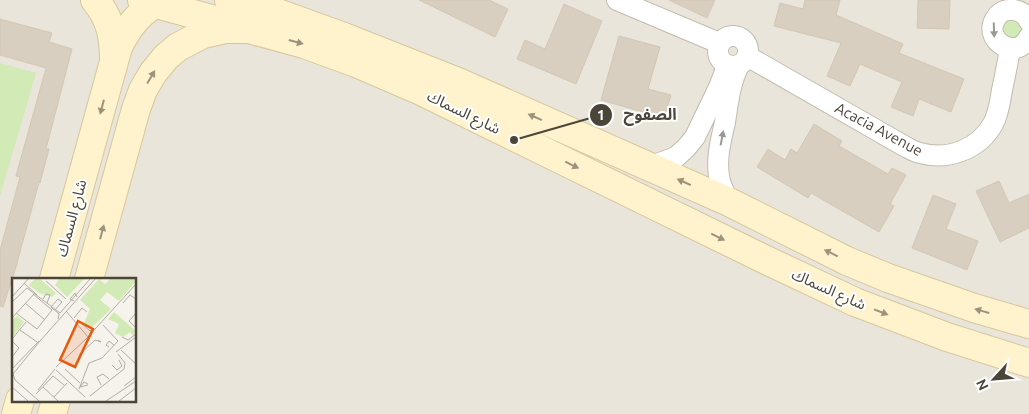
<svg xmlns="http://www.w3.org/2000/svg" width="1029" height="414" viewBox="0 0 1029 414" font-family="Ubuntu,'Noto Sans Arabic',sans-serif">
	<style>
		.residential { fill: #eae5da; fill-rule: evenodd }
		.green { fill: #d2eab5 }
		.building { fill: #d8cfc1; stroke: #d3c7b4 }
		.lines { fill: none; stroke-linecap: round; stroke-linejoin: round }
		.street-casing { stroke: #c2bbae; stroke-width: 22 }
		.secondary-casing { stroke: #d6c79b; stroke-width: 30 }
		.street { stroke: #fff; stroke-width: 20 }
		.secondary { stroke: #fff3cd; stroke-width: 28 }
		.oneway { fill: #9c9892 }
		.oneway2 { fill: #9c937c }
		.labels { text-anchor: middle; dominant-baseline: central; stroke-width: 4; stroke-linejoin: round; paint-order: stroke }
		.street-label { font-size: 15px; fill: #4b4439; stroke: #fff }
		.inset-road { fill: none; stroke: #b2ada4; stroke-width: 1 }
		.view { fill: #e8590c; fill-opacity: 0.15; stroke: #e8590c; stroke-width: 2.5 }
		.inset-edge { fill: none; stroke: #4b4439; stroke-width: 2.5 }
		.leader { fill: none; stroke: #4b4439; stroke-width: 2 }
		.callout-dot { fill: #4b4439; stroke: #fff; stroke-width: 2 }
		.mark-label { font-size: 15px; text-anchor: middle; font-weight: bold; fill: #fff }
		.callout-label { font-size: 16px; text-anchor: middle; font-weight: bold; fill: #4b4439; stroke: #fff; stroke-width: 4; stroke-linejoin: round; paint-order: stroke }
	</style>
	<rect width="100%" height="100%" fill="#f6f3ec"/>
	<path class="residential" d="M0,0h1029v414h-1029zM14,279h121v121h-121z"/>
	<g class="green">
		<path d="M1016,18c6,8 8,9 4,19l-14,2 -6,-13 4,-6z"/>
		<polygon points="0,63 36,73 0,196"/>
	</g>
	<g class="building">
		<polygon points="419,0 489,0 508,9 495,37"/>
		<polygon points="669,0 715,0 707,18"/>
		<polygon points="805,0 840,0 836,15 903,44 899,53 964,79 951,112 919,99 913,116 891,107 902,82 860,64 850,86 827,76 841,43 774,26 780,3 803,9"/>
		<polygon points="918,0 950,0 949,29 917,28"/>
		<polygon points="564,4 602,21 576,84 517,59 525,40 545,49"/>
		<polygon points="0,19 52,33 49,42 72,49 46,149 49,149 40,183 39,182 16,267 3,307 0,306 0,250 20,177 16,176 46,68 0,55"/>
		<polygon points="619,36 660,47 648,89 671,95 664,118 601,100"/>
		<polygon points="814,124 842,141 839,146 888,174 892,168 906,175 890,204 894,206 879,232 811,193 808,198 757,167 768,149 785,160 791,149 797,153"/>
		<polygon points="999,181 1009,203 1029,194 1029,228 1000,242 976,191"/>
		<polygon points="933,195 956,204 946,229 978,241 967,270 912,248"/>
	</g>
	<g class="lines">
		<defs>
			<g id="street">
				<polyline points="617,0 719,43"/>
				<path d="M1029,21c-4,-8 -11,-12 -20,-11 -5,0 -10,3 -13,8 -15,22 21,44 33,19"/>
				<circle cx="733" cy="51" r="15"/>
				<path d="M747,56l159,91c4,2 9,5 14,6 28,8 59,-4 73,-29 6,-11 7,-23 9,-34 3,-14 6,-28 8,-42"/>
				<polyline points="649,167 676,157 686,148 695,137 719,87 726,69"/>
				<path d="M729,202c-4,-8 -9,-17 -10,-26 -3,-18 2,-36 6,-54 3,-19 5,-39 14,-57"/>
			</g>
			<g id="secondary">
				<path d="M95,0c15,18 19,36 19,59"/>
				<polyline points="142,0 233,25"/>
				<polyline points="229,0 275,12 344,37 458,82 729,202 847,261 888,278 974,308 1029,324"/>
				<path d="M54,279l64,-232c11,-22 22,-36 44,-47"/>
				<polyline points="89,279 136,109 143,90 153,73 166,57 178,47 203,34 225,29 249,29 304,44 356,63 421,91 766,260 855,302 947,337 1029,363"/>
				<polyline points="16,414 20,400"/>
				<polyline points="52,414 56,400"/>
			</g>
		</defs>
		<use href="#street" class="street-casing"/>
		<use href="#secondary" class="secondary-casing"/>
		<use href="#street" class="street"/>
		<use href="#secondary" class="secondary"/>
	</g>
	<defs><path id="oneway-solid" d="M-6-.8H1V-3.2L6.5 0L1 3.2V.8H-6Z" transform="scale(1.25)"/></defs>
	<g class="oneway">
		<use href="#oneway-solid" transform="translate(994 30) rotate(88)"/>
		<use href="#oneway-solid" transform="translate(722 138) rotate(-79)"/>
	</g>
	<g class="oneway2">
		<use href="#oneway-solid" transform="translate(296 42) rotate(15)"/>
		<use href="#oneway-solid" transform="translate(151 77) rotate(-59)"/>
		<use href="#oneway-solid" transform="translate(102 107) rotate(105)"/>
		<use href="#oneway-solid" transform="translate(535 117) rotate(-156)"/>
		<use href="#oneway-solid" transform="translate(572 165) rotate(26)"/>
		<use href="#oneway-solid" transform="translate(684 182) rotate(-156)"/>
		<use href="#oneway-solid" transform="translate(102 232) rotate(-75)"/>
		<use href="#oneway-solid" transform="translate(718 237) rotate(26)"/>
		<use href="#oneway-solid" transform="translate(831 253) rotate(-154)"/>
		<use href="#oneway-solid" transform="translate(982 311) rotate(-164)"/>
		<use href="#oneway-solid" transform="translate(881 312) rotate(21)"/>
	</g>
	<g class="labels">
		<g class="street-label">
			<text transform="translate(464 112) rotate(26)">شارع السماك</text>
			<text transform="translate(879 129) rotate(28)">Acacia Avenue</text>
			<text transform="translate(71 218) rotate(-75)">شارع السماك</text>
			<text transform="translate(829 289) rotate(24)">شارع السماك</text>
		</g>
	</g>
	<g transform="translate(12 278)">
		<rect width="124" height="124" fill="#f6f3ec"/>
		<path d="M24,0h3l17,15 -4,4 -13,-4 -10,-8zM48,0h25l-18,19 -12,-12zM99,0h25v3l-17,20 -12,-9 -7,8 11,9 -21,20 -6,-6 6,-14 -10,-9 19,-21 6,5zM102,34l22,19 -3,5 -3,-4 -7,5 -8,-4 4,-9 -11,-5zM5,38l7,6 -12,15v-17z" fill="#d2eab5"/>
		<path class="inset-road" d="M34,3l20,18M12,5l13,12M0,19l17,-19M31,21l3,-5 4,1 -3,8M62,23l-4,-2 5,-6 2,4M0,24l15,-14 33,25 31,-35M13,25l20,17M111,25l7,-8 6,4M39,29l8,7 -1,5M39,29l7,-8 4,3 -7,8M54,33l22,26M4,35l21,16 15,-19 -19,-16M124,35l-7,8 7,7M0,40l23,-25M62,40l8,-10 5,4M68,44l10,9 3,-2M8,52l17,12M110,59l6,3 8,-6M0,61l14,-17M0,63l7,7 -7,9M28,63l56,-63M97,69l-3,-2 3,-4 5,4M109,72l15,14M104,74l20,-15M67,77l16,-15 6,2 -3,-2M100,87l5,5 5,-4 -3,-6M44,89l30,-28 50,-55M0,91l27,-28M53,91l15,14M44,92l29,27M3,102l-2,-6 27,-33M3,102l24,21M76,106l-4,-2 -4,5 8,-2M89,107l-4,-8 6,-3 6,5M112,108l12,-9M0,109l16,14M31,109l15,14M67,111l10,-26 13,-5 16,-17 -15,-16M26,112l17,-21M24,116l17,-18 11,9M78,118l34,-27 1,-6 -7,-9M42,119l13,-14M94,123l30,-20M107,123l17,-13"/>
		<path class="view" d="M66,43l15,8 -18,38 -15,-7z"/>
		<rect width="124" height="124" class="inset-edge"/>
	</g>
	<path class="leader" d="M514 140L601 115"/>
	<g class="callout-dot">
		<circle cx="514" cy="140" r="5"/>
		<circle cx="601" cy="115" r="12"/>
	</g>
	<g class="mark-label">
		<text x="601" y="120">1</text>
	</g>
	<g class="callout-label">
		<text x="650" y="120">الصفوح</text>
	</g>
	<g transform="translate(994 379) rotate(244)" stroke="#ffffff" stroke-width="4" paint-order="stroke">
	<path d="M0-4L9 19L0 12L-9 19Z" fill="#4b4439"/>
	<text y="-8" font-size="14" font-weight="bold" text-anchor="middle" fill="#4b4439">N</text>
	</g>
</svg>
